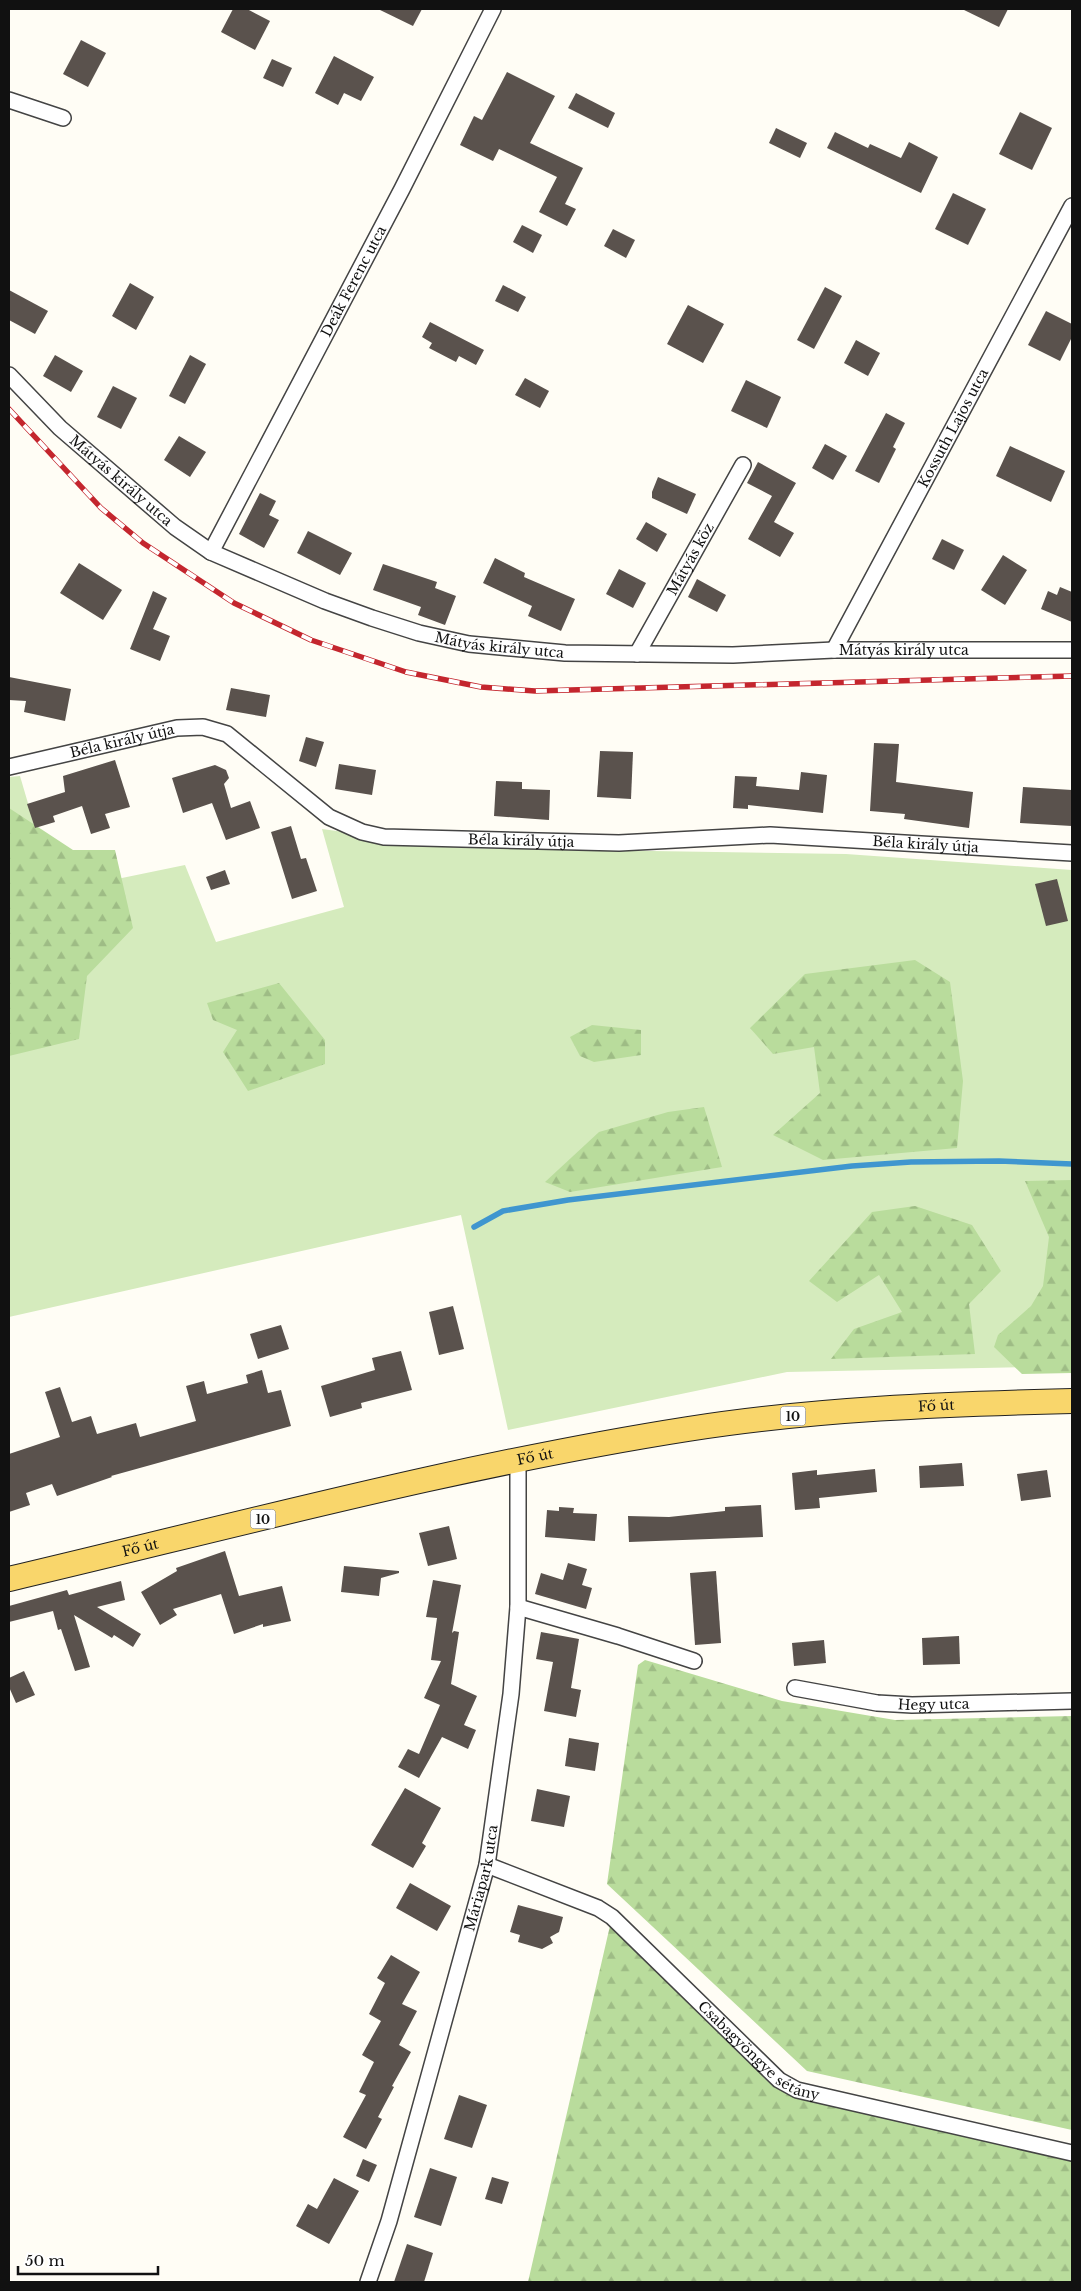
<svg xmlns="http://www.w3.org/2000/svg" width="1081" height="2291" viewBox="0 0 1081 2291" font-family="'Libre Baskerville',serif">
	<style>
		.grass { fill: #d5ebbd }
		.forest { fill: url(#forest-firs) }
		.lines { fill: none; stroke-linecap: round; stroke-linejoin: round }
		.stream { stroke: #3f96cf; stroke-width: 5.5 }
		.building { fill: #5a524d }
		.minor-casing { stroke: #444; stroke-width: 18 }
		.primary-casing { stroke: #222; stroke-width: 26 }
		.minor { stroke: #fff; stroke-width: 15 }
		.primary { stroke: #f9d66b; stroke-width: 24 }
		.rail-casing { stroke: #c4262e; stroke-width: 5.5 }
		.rail { stroke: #fff; stroke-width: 4; stroke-dasharray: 11; stroke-linecap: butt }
		.labels { text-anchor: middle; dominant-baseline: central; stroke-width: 5; stroke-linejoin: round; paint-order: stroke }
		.shield { fill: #fff; stroke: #585858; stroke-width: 1 }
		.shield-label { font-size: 12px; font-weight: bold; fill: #111 }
		.street-label { font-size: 14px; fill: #111; stroke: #fff }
	</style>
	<defs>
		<pattern id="forest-firs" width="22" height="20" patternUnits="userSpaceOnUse" patternTransform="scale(1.25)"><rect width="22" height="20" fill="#b9dc9c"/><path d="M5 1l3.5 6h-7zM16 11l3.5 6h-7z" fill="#9ebc85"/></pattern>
	</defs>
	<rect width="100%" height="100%" fill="#fffdf5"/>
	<polygon class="grass" points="20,776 54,892 185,865 216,942 344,907 322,829 462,848 846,854 1072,870 1072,1366 787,1372 508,1430 461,1215 9,1317 9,777"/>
	<g class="forest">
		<polygon points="9,808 73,850 115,850 133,928 87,976 79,1039 9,1056"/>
		<polygon points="915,960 950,982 963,1081 957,1148 823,1160 773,1135 820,1093 814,1047 773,1054 750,1028 805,974"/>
		<polygon points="279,983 325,1040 325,1064 248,1091 223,1052 237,1030 213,1020 207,1003"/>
		<polygon points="592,1025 641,1030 641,1055 594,1062 580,1056 570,1037"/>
		<polygon points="704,1107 722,1167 570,1192 545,1182 599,1132 668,1112"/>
		<polygon points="1072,1180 1072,1373 1022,1374 994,1347 998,1335 1031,1306 1043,1286 1049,1237 1025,1181"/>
		<polygon points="915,1206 972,1225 1001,1271 969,1304 975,1354 831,1359 854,1329 902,1312 879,1275 837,1302 809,1281 872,1212"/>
		<polygon points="645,1660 782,1701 895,1720 1072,1716 1072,2130 807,2071 607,1884 638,1665"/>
		<polygon points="612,1917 779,2080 1072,2153 1072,2282 528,2282"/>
	</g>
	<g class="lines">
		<polyline class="stream" points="474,1227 503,1211 568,1200 852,1166 911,1162 999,1161 1072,1164"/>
	</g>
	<g class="building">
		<polygon points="233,9 247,9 270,21 255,50 221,32"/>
		<polygon points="378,9 422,9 413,26"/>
		<polygon points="962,9 1008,9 999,27"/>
		<polygon points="81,40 106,53 88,87 63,74"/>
		<polygon points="334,56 374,77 361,101 344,93 338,105 315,93"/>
		<polygon points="272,59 292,68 283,87 263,78"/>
		<polygon points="507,72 555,96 530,143 583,168 565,204 576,209 567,226 539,212 557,177 499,149 493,161 460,145 474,116 482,120"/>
		<polygon points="576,93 615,113 608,128 568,108"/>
		<polygon points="1020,112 1052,128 1032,170 999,154"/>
		<polygon points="776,128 807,143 800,158 769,143"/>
		<polygon points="835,132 868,148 870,144 901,158 909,142 938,157 921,193 827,148"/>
		<polygon points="953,193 986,209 968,245 935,229"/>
		<polygon points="522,225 542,235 533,253 513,242"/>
		<polygon points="613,229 635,240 626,258 604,246"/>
		<polygon points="130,283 154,297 136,330 112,316"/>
		<polygon points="503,285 526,297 518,312 495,301"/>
		<polygon points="825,287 842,296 814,349 797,340"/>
		<polygon points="9,290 48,311 35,334 9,320"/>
		<polygon points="688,305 724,324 703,363 667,344"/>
		<polygon points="1046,311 1072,324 1072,337 1060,361 1028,345"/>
		<polygon points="430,322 484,350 476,365 459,356 456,362 429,348 432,343 422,337"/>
		<polygon points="856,340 880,353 868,376 844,363"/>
		<polygon points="55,355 83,371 71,392 43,376"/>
		<polygon points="190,355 206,364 185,404 169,396"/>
		<polygon points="525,378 549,391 540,408 515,395"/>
		<polygon points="746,380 781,397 767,428 731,411"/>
		<polygon points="113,386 137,398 121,429 97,417"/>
		<polygon points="886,413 905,423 893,447 896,449 879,483 855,471"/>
		<polygon points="179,436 206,452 190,477 164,460"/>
		<polygon points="825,444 847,456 833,480 812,468"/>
		<polygon points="1010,446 1065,471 1051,502 996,476"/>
		<polygon points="758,462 796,483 774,522 794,533 780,557 748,539 772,496 747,483"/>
		<polygon points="658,477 696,494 687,514 652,498 652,492"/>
		<polygon points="260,493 276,501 269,515 279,520 264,548 239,534"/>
		<polygon points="646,522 667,534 657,552 636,539"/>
		<polygon points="308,531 352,553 340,575 297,553"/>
		<polygon points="942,539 964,550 954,570 932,559"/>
		<polygon points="1003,555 1027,570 1005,605 981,590"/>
		<polygon points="495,558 525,573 524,577 575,599 561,631 528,616 532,606 483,583"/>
		<polygon points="79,563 122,590 103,620 60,593"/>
		<polygon points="383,564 437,582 435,588 456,596 445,625 418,615 421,607 373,590"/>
		<polygon points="619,569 646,583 633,608 606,594"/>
		<polygon points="697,579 726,595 717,612 688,597"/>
		<polygon points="1060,587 1072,592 1072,622 1041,609 1048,591 1057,595"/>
		<polygon points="153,591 167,598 153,629 170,636 160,661 130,649"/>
		<polygon points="9,677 71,689 65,721 24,712 26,701 9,700"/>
		<polygon points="231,688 270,695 266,717 226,710"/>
		<polygon points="306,737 324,742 316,767 299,761"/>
		<polygon points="874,743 899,744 896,782 973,792 969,828 904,819 905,814 870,811"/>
		<polygon points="600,751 633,752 631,799 597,797"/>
		<polygon points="115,760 130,807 105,814 110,828 91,834 82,806 53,816 55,822 35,828 27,804 65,792 63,776"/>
		<polygon points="339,764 376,770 372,795 335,789"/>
		<polygon points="215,765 226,770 229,778 224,784 231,808 250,801 260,828 226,840 212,803 183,813 172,778"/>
		<polygon points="801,772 827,775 823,813 748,805 748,809 733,808 735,776 757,777 756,786 799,790"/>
		<polygon points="496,781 522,782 522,789 550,790 549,820 494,816"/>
		<polygon points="1023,787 1072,790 1072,826 1020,823"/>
		<polygon points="291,826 301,859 306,858 317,891 292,899 271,832"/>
		<polygon points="225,870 230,884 211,890 206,877"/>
		<polygon points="1057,879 1068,921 1046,926 1035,884"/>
		<polygon points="453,1306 464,1349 439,1355 429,1312"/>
		<polygon points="281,1325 289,1349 258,1359 250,1334"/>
		<polygon points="401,1351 412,1390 361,1403 362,1408 330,1417 321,1386 375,1370 372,1358"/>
		<polygon points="262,1370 268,1393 281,1390 291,1426 111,1476 112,1477 57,1496 52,1484 26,1493 30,1505 9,1512 9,1454 60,1437 45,1392 60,1387 72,1422 91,1416 97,1434 136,1423 140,1437 196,1421 186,1386 204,1381 207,1394 248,1383 246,1375"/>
		<polygon points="962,1463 964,1486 920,1488 919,1466"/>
		<polygon points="875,1469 877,1492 819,1498 820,1508 795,1510 792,1473 817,1470 817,1475"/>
		<polygon points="1047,1470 1051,1497 1021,1501 1017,1474"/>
		<polygon points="761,1505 763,1537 629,1542 628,1516 669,1517 725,1511 725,1507"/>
		<polygon points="559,1507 574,1508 573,1513 597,1514 595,1541 545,1537 547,1510 559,1511"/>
		<polygon points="449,1526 457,1559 428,1566 419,1533"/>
		<polygon points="225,1551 239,1596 282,1586 291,1621 263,1627 263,1624 234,1634 221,1594 173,1609 177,1615 160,1625 141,1592 177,1571 176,1568"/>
		<polygon points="568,1563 587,1569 582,1585 592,1588 586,1609 535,1594 541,1573 563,1580"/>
		<polygon points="344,1566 399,1571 399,1573 381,1578 379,1596 341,1592"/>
		<polygon points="716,1571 721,1643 695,1645 690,1573"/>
		<polygon points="433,1580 461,1585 452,1633 454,1631 459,1632 451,1684 477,1696 464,1725 476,1730 468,1749 442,1737 419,1778 398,1767 408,1749 419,1754 440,1705 424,1698 441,1661 431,1660 437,1618 426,1617"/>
		<polygon points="121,1581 125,1600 97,1607 141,1634 133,1647 114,1635 112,1638 74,1615 90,1667 75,1671 61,1629 58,1630 53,1611 9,1622 9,1606 67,1590 69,1595"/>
		<polygon points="541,1632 579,1639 571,1688 581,1690 576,1717 544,1711 553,1662 536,1659"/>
		<polygon points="959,1636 960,1664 923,1665 922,1638"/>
		<polygon points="824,1640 826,1663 794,1666 792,1643"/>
		<polygon points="24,1671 35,1695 16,1703 9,1687 9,1678"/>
		<polygon points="569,1738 599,1743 595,1771 565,1766"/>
		<polygon points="405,1788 441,1808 422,1843 426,1846 413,1868 371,1845"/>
		<polygon points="537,1789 570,1796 564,1827 531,1821"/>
		<polygon points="410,1883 451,1906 437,1931 396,1908"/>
		<polygon points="518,1905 563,1917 559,1932 550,1937 553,1943 542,1949 518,1942 520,1935 510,1932"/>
		<polygon points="391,1955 420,1972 402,2004 417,2011 399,2045 411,2052 392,2086 394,2087 378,2117 382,2119 366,2149 343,2137 366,2095 359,2092 374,2062 362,2055 381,2021 369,2014 385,1983 377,1978"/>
		<polygon points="459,2095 487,2105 472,2148 444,2139"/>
		<polygon points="363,2159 377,2165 369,2182 356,2176"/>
		<polygon points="430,2168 457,2177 441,2226 414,2217"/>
		<polygon points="492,2177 509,2182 502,2204 485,2199"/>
		<polygon points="334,2178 359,2191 329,2244 296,2226 308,2204 317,2209"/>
		<polygon points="407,2244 433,2253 424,2282 394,2282"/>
	</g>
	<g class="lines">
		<defs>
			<g id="minor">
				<polyline points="9,100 63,118"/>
				<path id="s1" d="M9,375l51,53 115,99 36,25 114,49 47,17 47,15 50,11 96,9 168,2 101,-5h238"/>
				<path id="s2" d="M211,552l191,-363 91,-180"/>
				<path id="s3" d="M834,650l238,-444"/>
				<path id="s4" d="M637,654l106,-189"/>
				<path id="s5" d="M9,767l168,-39 26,-1 24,7 102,83 33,15 22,5 235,6 151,-8 302,18"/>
				<polyline points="518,1607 618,1636 694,1661"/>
				<path id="s6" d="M795,1688l82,15 35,2 160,-4"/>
				<path id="s7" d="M487,1865l111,43 14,9 167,163 18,10 275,63"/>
				<path id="s8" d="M368,2282l21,-61 98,-356 24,-171 7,-87v-147"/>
			</g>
			<g id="primary">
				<path id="s9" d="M9,1579c225,-53 450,-114 679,-150 127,-20 256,-25 384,-28"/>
			</g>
		</defs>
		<use href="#minor" class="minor-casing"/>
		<use href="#primary" class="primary-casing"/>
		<use href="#minor" class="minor"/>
		<use href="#primary" class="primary"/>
		<defs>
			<polyline id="rail" points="9,409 101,508 143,543 234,603 311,640 406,672 481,687 535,691 1072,676"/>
		</defs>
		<use href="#rail" class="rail-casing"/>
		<use href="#rail" class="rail"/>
	</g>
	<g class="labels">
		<g class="shield">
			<rect x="780.5" y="1406.5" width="25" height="19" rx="4"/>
			<rect x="250.5" y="1509.5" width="25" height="19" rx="4"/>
		</g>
		<g class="shield-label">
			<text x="793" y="1416">10</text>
			<text x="263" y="1519">10</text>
		</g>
		<g class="street-label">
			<text stroke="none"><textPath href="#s2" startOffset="306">Deák Ferenc utca</textPath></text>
			<text stroke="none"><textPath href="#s3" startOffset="252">Kossuth Lajos utca</textPath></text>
			<text stroke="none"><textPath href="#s1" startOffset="154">Mátyás király utca</textPath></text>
			<text stroke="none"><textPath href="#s4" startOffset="109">Mátyás köz</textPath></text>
			<text stroke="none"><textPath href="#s1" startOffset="574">Mátyás király utca</textPath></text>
			<text stroke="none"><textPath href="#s1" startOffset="979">Mátyás király utca</textPath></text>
			<text stroke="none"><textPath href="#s5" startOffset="116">Béla király útja</textPath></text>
			<text stroke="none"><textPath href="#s5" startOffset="551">Béla király útja</textPath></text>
			<text stroke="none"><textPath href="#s5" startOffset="956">Béla király útja</textPath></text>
			<text stroke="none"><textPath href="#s9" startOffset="945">Fő út</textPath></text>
			<text stroke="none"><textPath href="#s9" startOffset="540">Fő út</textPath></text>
			<text stroke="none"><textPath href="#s9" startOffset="135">Fő út</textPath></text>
			<text stroke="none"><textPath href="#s6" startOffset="140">Hegy utca</textPath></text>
			<text stroke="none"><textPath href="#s8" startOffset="420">Máriapark utca</textPath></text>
			<text stroke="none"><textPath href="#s7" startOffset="336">Csabagyöngye sétány</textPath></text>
		</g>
	</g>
	<rect width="1081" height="2291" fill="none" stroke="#111111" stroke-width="20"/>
	<path d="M18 2266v8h140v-8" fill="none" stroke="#111111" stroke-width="2.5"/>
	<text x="25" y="2266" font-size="15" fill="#111111" stroke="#ffffff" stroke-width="4" paint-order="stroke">50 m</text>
</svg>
